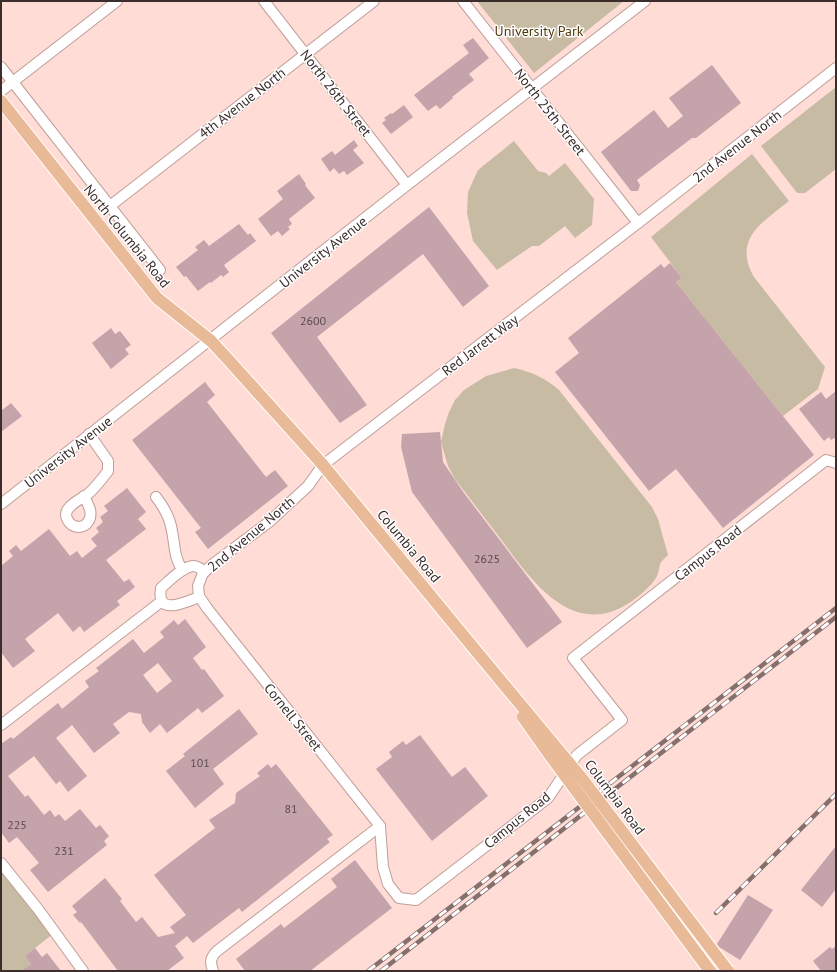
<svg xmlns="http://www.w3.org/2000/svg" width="837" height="972" viewBox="0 0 837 972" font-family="'PT Sans',sans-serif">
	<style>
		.green { fill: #c8bba4 }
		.building { fill: #c4a3ab; fill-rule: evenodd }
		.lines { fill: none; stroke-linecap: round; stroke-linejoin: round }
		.minor-casing { stroke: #bf9e99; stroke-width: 12 }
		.major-casing { stroke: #fff; stroke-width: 14 }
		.minor { stroke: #fff; stroke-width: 10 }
		.major { stroke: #e9ba97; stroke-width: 12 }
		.rail-casing { stroke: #86706d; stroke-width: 4.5 }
		.rail { stroke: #fff; stroke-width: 3; stroke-dasharray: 9; stroke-linecap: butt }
		.major-bridge-casing { stroke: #fff; stroke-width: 14; stroke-linecap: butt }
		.major-bridge { stroke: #e9ba97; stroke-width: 12 }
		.labels { text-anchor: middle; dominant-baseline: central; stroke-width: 3; stroke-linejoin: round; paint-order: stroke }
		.number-label { font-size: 12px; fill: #5c4a4b }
		.park-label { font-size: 14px; fill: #4f3909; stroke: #fff }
		.street-label { font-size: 14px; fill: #3a2d2b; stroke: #fff }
	</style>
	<rect width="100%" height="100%" fill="#ffdcd6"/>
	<g class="green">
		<polygon points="477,1 624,1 534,73"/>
		<polygon points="836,87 836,169 805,193 797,193 761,146"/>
		<polygon points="514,141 538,171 546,173 549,176 565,163 594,199 592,225 575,238 565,226 539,246 532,246 497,270 473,241 467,213 468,192 478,170"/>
		<path d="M752,154l37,47c-26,21 -57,38 -35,76l71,90 -7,22 -35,27 -107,-134 6,-4 -31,-41z"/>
		<path d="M514,368c18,4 31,10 45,22l93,117 6,12 10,36c-12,11 -6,9 -11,21 -5,10 -21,23 -31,29 -55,32 -94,-24 -123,-63 -16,-21 -32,-42 -48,-63l-7,-13 -7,-24 4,-18 4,-12 6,-12 9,-10 22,-14z"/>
		<polygon points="1,863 54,933 25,956 31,964 27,967 29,971 1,971"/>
	</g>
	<g class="building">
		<polygon points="473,38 489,58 469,74 474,80 452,97 453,98 440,109 436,105 428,111 414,95 469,53 463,45"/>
		<polygon points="712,65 741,103 696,138 692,138 637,180 640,185 638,191 631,191 601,152 654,110 668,128 683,116 669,98"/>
		<polygon points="404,105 413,117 391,134 382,123 386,120 384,118 391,113 392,114"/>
		<polygon points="354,140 358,146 353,150 364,163 347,175 344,171 339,174 334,168 330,172 321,159 332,151 335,155"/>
		<polygon points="299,174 306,184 305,185 315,198 289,219 292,224 288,227 290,229 282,236 278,231 271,236 258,219 283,199 277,191"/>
		<polygon points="429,207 489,286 463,307 423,254 317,337 367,405 340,423 271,333"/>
		<polygon points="239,224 248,235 250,233 256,241 224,265 229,272 223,277 221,275 211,283 210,282 198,291 186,276 184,277 176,267 198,250 195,247 204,240 209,246"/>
		<polygon points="670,263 682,278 676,282 814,455 723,528 676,469 649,491 555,372 579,353 568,338 661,264 664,268"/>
		<polygon points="111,328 115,334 120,331 131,345 125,349 129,354 111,369 92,343"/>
		<polygon points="205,382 215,395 207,402 266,477 275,470 288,486 208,549 195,532 201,528 132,440"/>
		<polygon points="836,391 836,437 831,440 829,437 824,441 799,409 821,392 826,399"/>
		<polygon points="11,403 22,416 1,432 1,411"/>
		<polygon points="440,432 443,462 464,493 562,622 527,648 412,492 401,447 402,434"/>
		<polygon points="127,488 146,512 138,519 146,529 106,560 124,582 129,579 135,587 117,601 120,605 84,632 80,626 73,632 58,613 25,639 35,651 13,668 1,652 1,566 13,556 9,551 16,545 21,551 49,529 70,556 77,551 82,558 97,546 91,539 99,532 96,528 103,522 100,517 108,511 104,506"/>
		<path d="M185,619l21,28 -13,11 9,12 2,-1 20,27 -22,17 -4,-5 -31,25 -7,-9 -10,9 -8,-11 -1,-8 -12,-2 -16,12 7,9 -26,20 -22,-28 -16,13 31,38 -19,16 -8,-11 -4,3 -22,-28 -26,20 17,21 3,-2 16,20 6,-5 5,7 4,-3 6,7 15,-12 16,19 4,-3 9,11 -5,5 3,4 -59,47 -18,-22 9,-7 -22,-26 -8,6 -8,-11v-88l10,-7 2,2 45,-36 4,6 27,-22 -4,-6 14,-10 -3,-3 37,-29 11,14 20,-16 -4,-5 14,-12 4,5zM158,663l14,18 -15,12 -14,-18z"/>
		<polygon points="239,709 258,734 213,769 224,784 195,808 166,771 185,756 183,754"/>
		<polygon points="420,735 452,777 465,767 488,796 432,841 376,769 392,757 389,752 403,741 406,745"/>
		<polygon points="268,764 271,768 276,764 333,835 327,839 330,842 242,912 239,908 193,943 187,936 175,946 184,958 167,971 118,971 81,922 80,923 73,915 77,912 72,906 105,878 122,899 120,901 136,922 142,917 158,937 175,933 170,927 186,915 154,875 215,828 209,820 235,803 236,793 260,776 257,773"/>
		<polygon points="836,846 836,889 822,907 801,890"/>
		<polygon points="355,860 392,908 310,971 245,971 236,959 281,924 284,928 337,887 331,879"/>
		<polygon points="748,895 773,910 740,960 719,947 717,944"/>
		<polygon points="836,946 836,971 821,971 813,961 830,947 832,949"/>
		<polygon points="35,948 42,957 47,953 61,971 22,971 31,964 25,956"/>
	</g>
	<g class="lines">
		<defs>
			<g id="minor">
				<polyline points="264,1 407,185"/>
				<polyline points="463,1 638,223"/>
				<polyline points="1,67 160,270"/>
				<polyline points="836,68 638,223 323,465 308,486 269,522 213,564 203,573 198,586 199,596 207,608 380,826 383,867 388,884 399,898 416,900 548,798 577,755 622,720 573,658 826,460 836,463"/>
				<polyline points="1,91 117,1"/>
				<polyline points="110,206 374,1"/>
				<path d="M84,496c4,9 10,17 4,26 -2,3 -6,5 -10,5 -9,-1 -15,-11 -10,-18 5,-7 13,-10 20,-15 8,-7 14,-15 20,-23v-10l-19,-27"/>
				<path d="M156,497c8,10 14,21 16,34 3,14 2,28 11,39"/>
				<polyline points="1,504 407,185 645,1"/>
				<path d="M199,597c-13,5 -43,20 -38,-9 8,-7 21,-21 32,-22 5,0 8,3 12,6"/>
				<polyline points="1,725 158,604"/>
				<polyline points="1,863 38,909 83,971"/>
				<path d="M213,971c-3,-9 -3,-13 4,-20l163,-125"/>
			</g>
			<polyline id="major" points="1,101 157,298 211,341 224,355 323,465 472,646"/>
		</defs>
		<use href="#minor" class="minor-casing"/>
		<use href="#major" class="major-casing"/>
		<use href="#minor" class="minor"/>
		<use href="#major" class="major"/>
		<defs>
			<g id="rail">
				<polyline points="716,913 836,794"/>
				<polyline points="368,971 836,608"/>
				<polyline points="381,971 836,617"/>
			</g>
		</defs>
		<use href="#rail" class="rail-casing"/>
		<use href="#rail" class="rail"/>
		<defs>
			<g id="major-bridge">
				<polyline points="472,646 584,781 728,971"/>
				<polyline points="523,717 552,758 710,971"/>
			</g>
		</defs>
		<use href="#major-bridge" class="major-bridge-casing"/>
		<use href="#major-bridge" class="major-bridge"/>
	</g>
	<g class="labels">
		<g class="number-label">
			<text x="313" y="320">2600</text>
			<text x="487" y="558">2625</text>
			<text x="200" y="762">101</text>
			<text x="291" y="808">81</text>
			<text x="17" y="824">225</text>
			<text x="64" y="850">231</text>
		</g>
		<g class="park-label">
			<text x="539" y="31">University Park</text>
		</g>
		<g class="street-label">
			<text transform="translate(336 93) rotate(52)">North 26th Street</text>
			<text transform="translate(242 103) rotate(-38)">4th Avenue North</text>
			<text transform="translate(550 112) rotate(52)">North 25th Street</text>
			<text transform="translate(737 146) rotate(-38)">2nd Avenue North</text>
			<text transform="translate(127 236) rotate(51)">North Columbia Road</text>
			<text transform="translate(323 252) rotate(-38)">University Avenue</text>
			<text transform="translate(480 345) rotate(-37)">Red Jarrett Way</text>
			<text transform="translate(68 452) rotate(-38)">University Avenue</text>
			<text transform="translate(251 534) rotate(-40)">2nd Avenue North</text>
			<text transform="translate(409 546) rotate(50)">Columbia Road</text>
			<text transform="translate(708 553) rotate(-38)">Campus Road</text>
			<text transform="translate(293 717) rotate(51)">Cornell Street</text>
			<text transform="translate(615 797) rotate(53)">Columbia Road</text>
			<text transform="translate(517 820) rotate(-39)">Campus Road</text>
		</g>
	</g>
	<rect width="837" height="972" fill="none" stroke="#3a2d2b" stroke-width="4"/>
</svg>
